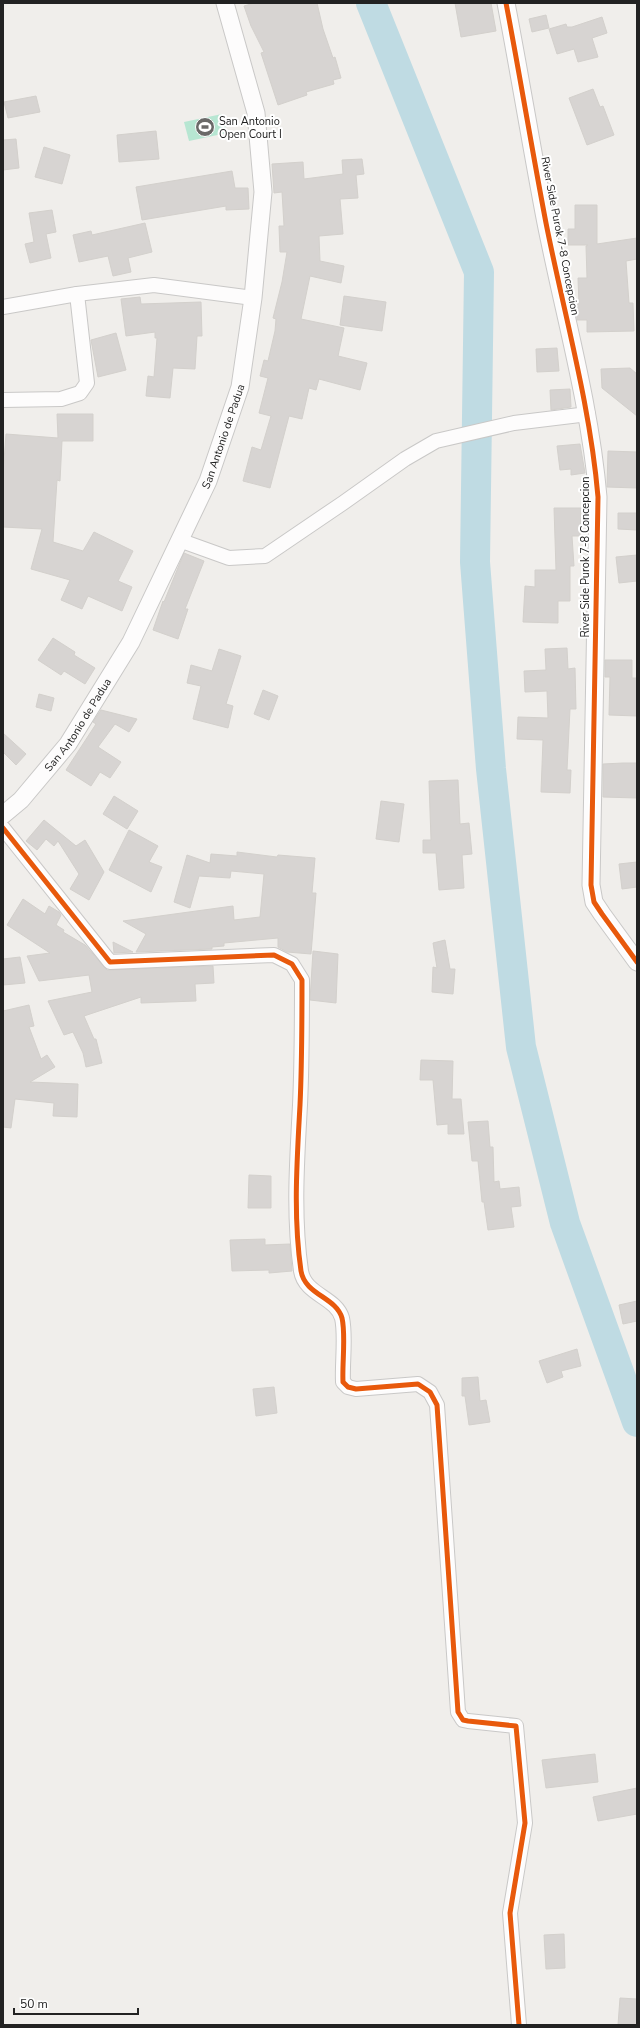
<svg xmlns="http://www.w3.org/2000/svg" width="640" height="2028" viewBox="0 0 640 2028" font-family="'Nunito Sans',sans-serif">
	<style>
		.pitch { fill: #b7e6d2 }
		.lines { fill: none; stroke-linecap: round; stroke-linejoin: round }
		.river { stroke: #bfdbe3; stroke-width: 30 }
		.building { fill: #d7d4d2; stroke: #d3d0cc }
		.minor-casing { stroke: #c9c8c7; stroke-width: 16 }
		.tertiary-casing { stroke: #c9c8c7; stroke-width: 19 }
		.minor { stroke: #fdfcfc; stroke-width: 14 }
		.tertiary { stroke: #fdfcfc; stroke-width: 17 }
		.cycleway-casing { stroke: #fff; stroke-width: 8 }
		.cycleway { stroke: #e8590c; stroke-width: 5 }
		.labels { text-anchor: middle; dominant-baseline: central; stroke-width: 4; stroke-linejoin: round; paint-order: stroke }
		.poi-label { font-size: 11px; fill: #222; stroke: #fff; text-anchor: start }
		.street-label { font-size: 11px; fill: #222; stroke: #fff }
	</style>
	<rect width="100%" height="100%" fill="#f0eeeb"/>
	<polygon class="pitch" points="222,114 227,133 189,141 184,122"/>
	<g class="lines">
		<polyline class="river" points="371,3 479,272 475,562 491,769 521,1047 565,1223 637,1422"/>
	</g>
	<g class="building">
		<polygon points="254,3 317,3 323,29 333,58 335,57 341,78 333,80 334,84 306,92 307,95 278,105 261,53 264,52 251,26 244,6"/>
		<polygon points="455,3 491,3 496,31 461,37"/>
		<polygon points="546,15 549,28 532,32 529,19"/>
		<polygon points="602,17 607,33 592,38 598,57 578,62 574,49 557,54 549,29 566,24 567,27 572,27"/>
		<polygon points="593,89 600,107 603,106 614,135 587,145 569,98"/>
		<polygon points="36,96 40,112 8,118 4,102"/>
		<polygon points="156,131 159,159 119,162 117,135"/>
		<polygon points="16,139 19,168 3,170 3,140"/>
		<polygon points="44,147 70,155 62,184 35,177"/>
		<polygon points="362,159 364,174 356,175 358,198 340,199 343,234 319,236 320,261 344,266 341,283 310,276 301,319 344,328 338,356 367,363 360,390 319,379 316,390 309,388 302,419 289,416 270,488 243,481 252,447 261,450 271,416 259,413 268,378 260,376 264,360 268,361 275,331 276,319 273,318 282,282 287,252 280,252 279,226 284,226 282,192 274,193 272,164 303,162 304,179 343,174 342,160"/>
		<polygon points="232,171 235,188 248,188 249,209 226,210 226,206 142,220 136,187"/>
		<polygon points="575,205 597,205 597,244 637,238 637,259 626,261 629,303 633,303 634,331 587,332 587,320 577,320 576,304 579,304 578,278 587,278 586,246 588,245 568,245 568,229 575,229"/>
		<polygon points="52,210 56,232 46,234 51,258 30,263 25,244 34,242 29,213"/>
		<polygon points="145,223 152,252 128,258 131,272 113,276 108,256 79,262 73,235 91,231 92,235"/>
		<polygon points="344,296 386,302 382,331 340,325"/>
		<polygon points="140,297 141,304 201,302 202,336 197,336 195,369 173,368 170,398 146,396 148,376 154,377 157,338 155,338 155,332 126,336 121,299"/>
		<polygon points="116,333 126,370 98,377 91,340"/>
		<polygon points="557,348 559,371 537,372 536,349"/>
		<polygon points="630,368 637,374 637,416 602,388 601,369"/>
		<polygon points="570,389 571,407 551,410 550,390"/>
		<polygon points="57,414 93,414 93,441 62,441 60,481 57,480 53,542 83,551 94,532 133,551 118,581 132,587 122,611 88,596 82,609 61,600 70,580 31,569 42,529 3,527 3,474 6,434 58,438"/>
		<polygon points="580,444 585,473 571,475 571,469 560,470 557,446"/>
		<polygon points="608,451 637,452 637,488 607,487"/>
		<polygon points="554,508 581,508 580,536 572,536 574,566 570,566 570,601 558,601 558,623 523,622 525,586 535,587 535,570 556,570"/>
		<polygon points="618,513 637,513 637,530 618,529"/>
		<polygon points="184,553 204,561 185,609 188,609 178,639 153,630 163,601 164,602"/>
		<polygon points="637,555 637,581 619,583 616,557"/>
		<polygon points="53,638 75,652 74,655 95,668 85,684 64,671 61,675 38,660"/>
		<polygon points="567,648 568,669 575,668 576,709 570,709 567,770 571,770 570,793 541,792 543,740 517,739 518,717 548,718 547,691 525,692 524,671 546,670 545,649"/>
		<polygon points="219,649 241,656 226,704 233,706 228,728 193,719 201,686 187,683 191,665 212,671"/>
		<polygon points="605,660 632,660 632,678 637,678 637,716 609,715 610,677 605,677"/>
		<polygon points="263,690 278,696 269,720 254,714"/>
		<polygon points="39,694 54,698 51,711 36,707"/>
		<polygon points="101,710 137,719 129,732 115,724 98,747 121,762 110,778 100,772 91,786 66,770 96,724 93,722"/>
		<polygon points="3,733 26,754 16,765 3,752"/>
		<polygon points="623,763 637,763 637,798 603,797 603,764"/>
		<polygon points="458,780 460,824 469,823 472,854 462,855 464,888 439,890 436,853 423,853 423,840 431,840 429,781"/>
		<polygon points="114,796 138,811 127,829 103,814"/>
		<polygon points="381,801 404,804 399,842 376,839"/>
		<polygon points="44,820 76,846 85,840 104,872 89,900 70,889 79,874 58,841 54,846 46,839 37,850 26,841"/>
		<polygon points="129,830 158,846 149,862 162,867 151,892 109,870"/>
		<polygon points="237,852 277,857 278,855 315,858 312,893 316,893 311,954 287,952 278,947 278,938 224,943 224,946 212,947 212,949 136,952 146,934 123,921 233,906 234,920 260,917 264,874 231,871 230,878 199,876 190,908 174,902 187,855 210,863 211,854 237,856"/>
		<polygon points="637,862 637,887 622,889 619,864"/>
		<polygon points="23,899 45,914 49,906 59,912 61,915 56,925 64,930 63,932 85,945 107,970 213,966 214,983 195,984 196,1001 141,1003 141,997 84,1016 94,1039 96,1039 102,1063 86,1067 83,1053 73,1032 64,1035 48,1001 92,992 89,975 39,981 27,956 50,953 7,925"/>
		<polygon points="445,940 450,969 455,969 453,994 432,992 433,967 437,968 433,943"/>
		<polygon points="113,942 133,952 114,953"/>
		<polygon points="313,951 338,954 336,1003 310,1000"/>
		<polygon points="20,957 25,983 3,985 3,959"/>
		<polygon points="29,1005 34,1026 29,1027 41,1059 47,1055 55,1067 30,1082 78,1084 77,1117 53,1116 54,1103 15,1099 11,1128 3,1127 3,1011"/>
		<polygon points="421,1060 453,1061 452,1099 461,1099 464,1134 448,1134 448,1124 437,1125 433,1080 420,1080"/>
		<polygon points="488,1121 490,1147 493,1147 494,1182 499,1181 500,1189 519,1187 521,1206 511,1207 514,1227 488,1230 484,1202 482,1202 478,1161 472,1161 468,1122"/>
		<polygon points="249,1175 271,1176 271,1208 248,1208"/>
		<polygon points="265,1239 265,1245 290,1244 292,1271 269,1273 269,1270 232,1271 230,1240"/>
		<polygon points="637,1301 637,1321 623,1324 619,1305"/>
		<polygon points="577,1349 581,1366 561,1371 563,1377 547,1383 539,1361"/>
		<polygon points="478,1377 480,1401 486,1400 490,1422 469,1425 465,1396 462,1396 462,1378"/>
		<polygon points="274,1387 277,1413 256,1416 253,1389"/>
		<polygon points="595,1754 598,1782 546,1788 542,1760"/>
		<polygon points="637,1788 637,1814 598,1821 593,1797"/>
		<polygon points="564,1934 565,1968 546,1969 544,1935"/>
		<polygon points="620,1998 637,1999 637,2025 618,2025"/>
	</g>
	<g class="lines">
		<defs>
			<g id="minor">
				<polyline points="3,307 77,294 154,285 253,298"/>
				<polyline points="3,400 61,399 80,393 87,383 77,294"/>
				<polyline points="179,540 229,558 265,556 343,503 405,459 436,441 514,423 588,414"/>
				<path d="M3,828l107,134 164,-7 18,9 10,16c0,42 0,83 -2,125 -3,55 -7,111 1,166 4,24 35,26 41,47 4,17 0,46 1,64l5,5 8,2 62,-5 12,8 7,13 21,307 5,8 5,1 48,5 9,97 -15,90 9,112"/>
			</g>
			<g id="tertiary">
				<path d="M506,3c14,73 26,147 40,220 18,91 44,181 52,274l-7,388 3,17 8,12 35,48"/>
				<path id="s1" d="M3,815l18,-15 47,-56 63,-102 77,-161 32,-94 13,-89 10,-106 -7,-79 -31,-110"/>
			</g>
		</defs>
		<use href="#minor" class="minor-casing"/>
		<use href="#tertiary" class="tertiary-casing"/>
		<use href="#minor" class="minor"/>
		<use href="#tertiary" class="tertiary"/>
		<defs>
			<g id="cycleway">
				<path d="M506,3c14,73 26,147 40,220 18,91 44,181 52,274l-7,388 3,17 8,12 35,48"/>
				<path d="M3,828l107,134 164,-7 18,9 10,16c0,42 0,83 -2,125 -3,55 -7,111 1,166 4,24 35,26 41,47 4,17 0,46 1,64l5,5 8,2 62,-5 12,8 7,13 21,307 5,8 5,1 48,5 9,97 -15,90 9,112"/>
			</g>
		</defs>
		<use href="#cycleway" class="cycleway-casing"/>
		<use href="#cycleway" class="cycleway"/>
	</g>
	<defs>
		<symbol id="stadium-disc" viewBox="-11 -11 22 22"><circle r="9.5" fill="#6a6968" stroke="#fff"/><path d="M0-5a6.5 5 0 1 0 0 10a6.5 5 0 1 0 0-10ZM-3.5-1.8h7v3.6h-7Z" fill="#fff"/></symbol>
	</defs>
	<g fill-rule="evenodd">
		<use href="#stadium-disc" x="194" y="116" width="22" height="22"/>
	</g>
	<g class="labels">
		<g class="poi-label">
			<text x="219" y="121">San Antonio<tspan x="219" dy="13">Open Court I</tspan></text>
		</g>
		<g class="street-label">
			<text transform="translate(560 236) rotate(79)">River Side Purok 7-8 Concepcion</text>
			<text stroke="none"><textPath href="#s1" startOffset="442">San Antonio de Padua</textPath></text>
			<text transform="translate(585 557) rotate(-90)">River Side Purok 7-8 Concepcion</text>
			<text stroke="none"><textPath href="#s1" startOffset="118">San Antonio de Padua</textPath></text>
		</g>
	</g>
	<rect width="640" height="2028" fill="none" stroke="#222222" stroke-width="8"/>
	<path d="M14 2008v6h124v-6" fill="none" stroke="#222222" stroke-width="2"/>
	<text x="20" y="2008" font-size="12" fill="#222222" stroke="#ffffff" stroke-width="3" paint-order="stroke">50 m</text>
</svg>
